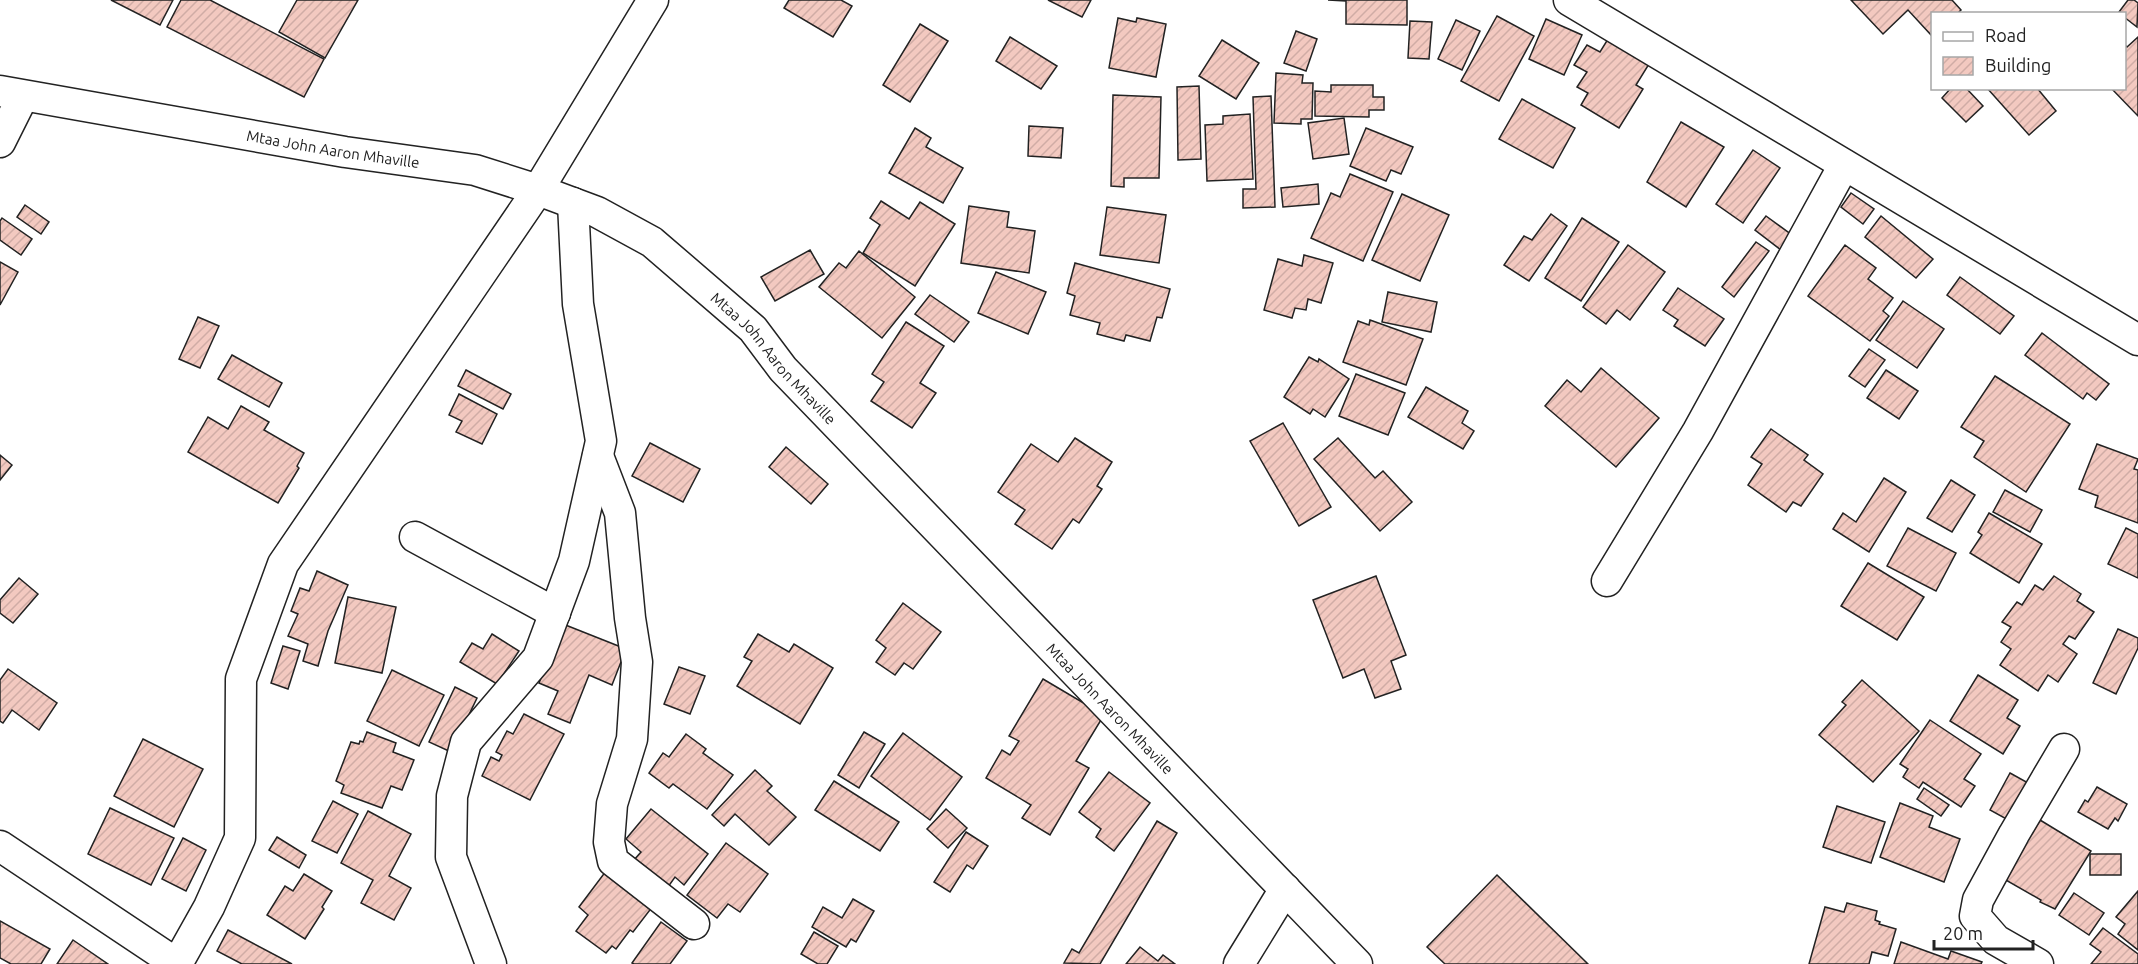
<svg xmlns="http://www.w3.org/2000/svg" width="2138" height="964" viewBox="0 0 2138 964" font-family="Ubuntu,sans-serif">
	<style>
		.building { fill: url(#building-hatch); stroke: #222; stroke-width: 1.5 }
		.lines { fill: none; stroke-linecap: round; stroke-linejoin: round }
		.street-casing { stroke: #222; stroke-width: 33 }
		.street { stroke: #fff; stroke-width: 30 }
		.labels { text-anchor: middle; dominant-baseline: central; stroke-width: 4.5; stroke-linejoin: round; paint-order: stroke }
		.street-label { font-size: 15px; fill: #222; stroke: #fff }
	</style>
	<defs>
		<pattern id="building-hatch" width="6" height="6" patternUnits="userSpaceOnUse" patternTransform="scale(1.5)"><rect width="6" height="6" fill="#f3c9c0"/><path d="M-1 1l2-2M0 6l6-6M5 7l2-2" fill="none" stroke="#d0aca5"/></pattern>
	</defs>
	<rect width="100%" height="100%" fill="#fff"/>
	<g class="building">
		<polygon points="111,0 173,0 160,25"/>
		<polygon points="181,0 210,0 324,59 304,97 167,27"/>
		<polygon points="297,0 358,0 325,58 279,32"/>
		<polygon points="789,0 841,0 852,6 833,37 784,8"/>
		<polygon points="1048,0 1091,0 1082,17"/>
		<polygon points="1328,0 1407,0 1407,25 1346,24 1346,1"/>
		<polygon points="1851,0 1952,0 1961,10 1957,14 1932,14 1932,36 1908,10 1883,34"/>
		<polygon points="2128,0 2134,0 2138,3 2137,27 2124,17 2124,14 2119,12"/>
		<polygon points="1497,16 1534,36 1499,101 1461,81"/>
		<polygon points="1118,18 1136,22 1137,18 1166,24 1156,77 1109,68"/>
		<polygon points="1546,19 1582,35 1564,75 1529,59"/>
		<polygon points="1456,20 1480,31 1462,70 1438,59"/>
		<polygon points="1410,21 1432,22 1429,59 1408,58"/>
		<polygon points="920,24 948,41 910,102 883,85"/>
		<polygon points="1296,31 1317,39 1306,71 1284,63"/>
		<polygon points="1010,37 1057,66 1041,89 996,61"/>
		<polygon points="2138,37 2138,116 2111,88 2124,88 2124,44 2127,47"/>
		<polygon points="1608,39 1649,64 1636,85 1643,89 1619,128 1581,105 1588,93 1577,87 1587,72 1574,65 1587,45 1600,52"/>
		<polygon points="1222,40 1259,63 1236,99 1199,76"/>
		<polygon points="1276,73 1303,75 1302,83 1313,83 1312,119 1301,119 1301,124 1274,123"/>
		<polygon points="1331,85 1373,85 1373,97 1384,97 1384,110 1369,110 1369,117 1315,116 1315,91 1331,92"/>
		<polygon points="1199,86 1201,159 1178,160 1177,87"/>
		<polygon points="1951,88 1966,88 1983,106 1966,122 1942,98"/>
		<polygon points="1987,88 2037,88 2056,111 2029,135"/>
		<polygon points="1113,95 1161,97 1159,178 1124,178 1124,187 1111,186"/>
		<polygon points="1271,96 1275,207 1243,208 1243,189 1256,189 1253,97"/>
		<polygon points="1522,99 1575,128 1553,168 1499,139"/>
		<polygon points="1250,114 1253,179 1207,181 1205,125 1223,124 1223,116"/>
		<polygon points="1344,118 1349,154 1313,159 1308,123"/>
		<polygon points="1681,122 1724,147 1686,207 1647,182"/>
		<polygon points="1029,126 1063,128 1061,158 1028,156"/>
		<polygon points="915,128 931,138 926,147 963,168 943,203 889,173"/>
		<polygon points="1366,128 1413,147 1401,174 1391,170 1386,181 1350,166"/>
		<polygon points="1753,150 1780,168 1743,223 1716,204"/>
		<polygon points="1350,174 1393,192 1363,261 1311,238 1331,193 1340,197"/>
		<polygon points="1318,184 1319,204 1283,207 1281,188"/>
		<polygon points="1851,193 1874,209 1863,224 1841,207"/>
		<polygon points="1402,194 1449,215 1420,281 1372,260"/>
		<polygon points="881,201 909,219 920,202 955,224 915,286 863,253 880,225 870,218"/>
		<polygon points="25,205 49,222 41,234 17,217"/>
		<polygon points="969,206 1009,212 1007,227 1035,231 1029,273 961,263"/>
		<polygon points="1107,207 1166,215 1159,263 1100,255"/>
		<polygon points="1551,214 1567,226 1529,281 1504,265 1524,236 1532,240"/>
		<polygon points="1766,216 1792,235 1781,250 1755,230"/>
		<polygon points="1881,216 1933,259 1916,278 1865,237"/>
		<polygon points="2,218 32,239 21,255 0,240 0,221"/>
		<polygon points="1582,218 1619,242 1581,301 1545,278"/>
		<polygon points="1756,242 1769,251 1734,297 1722,287"/>
		<polygon points="1628,245 1665,272 1630,320 1617,310 1606,324 1583,307"/>
		<polygon points="1845,245 1876,268 1868,279 1893,298 1883,311 1889,316 1870,341 1808,296"/>
		<polygon points="810,250 824,274 775,301 761,277"/>
		<polygon points="859,251 915,297 882,338 819,287 839,263 846,268"/>
		<polygon points="1304,255 1333,263 1321,303 1308,299 1306,310 1295,308 1292,318 1264,310 1278,259 1302,266"/>
		<polygon points="0,262 18,272 0,305"/>
		<polygon points="1075,263 1170,289 1162,318 1157,317 1150,341 1126,335 1124,341 1097,334 1100,323 1070,315 1075,296 1067,293"/>
		<polygon points="996,272 1046,292 1028,334 978,313"/>
		<polygon points="1960,277 2014,316 2000,334 1947,295"/>
		<polygon points="1678,288 1724,319 1705,346 1674,326 1678,320 1663,310"/>
		<polygon points="1388,292 1437,302 1431,332 1382,322"/>
		<polygon points="930,295 969,322 954,342 915,314"/>
		<polygon points="1903,301 1944,329 1917,368 1876,340"/>
		<polygon points="198,317 219,326 200,368 179,359"/>
		<polygon points="1370,320 1423,339 1406,385 1343,362 1358,321 1369,325"/>
		<polygon points="906,322 944,346 920,383 936,393 912,428 871,401 884,382 872,374"/>
		<polygon points="2042,333 2109,384 2096,400 2087,393 2083,399 2025,355"/>
		<polygon points="1869,349 1885,360 1865,387 1849,376"/>
		<polygon points="232,355 282,383 269,407 218,379"/>
		<polygon points="1309,357 1318,362 1319,359 1349,379 1325,417 1313,409 1310,414 1284,397"/>
		<polygon points="1601,368 1659,418 1616,467 1545,406 1567,380 1581,392"/>
		<polygon points="466,370 511,394 503,409 458,386"/>
		<polygon points="1886,370 1918,391 1899,419 1867,398"/>
		<polygon points="1356,374 1405,393 1388,435 1339,416"/>
		<polygon points="1995,376 2070,424 2026,492 1974,457 1984,441 1961,427"/>
		<polygon points="1426,387 1468,411 1462,423 1474,431 1463,449 1408,417"/>
		<polygon points="459,394 497,414 482,444 456,432 462,421 449,415"/>
		<polygon points="241,406 269,422 264,430 304,453 297,466 299,468 278,503 188,452 208,417 228,429"/>
		<polygon points="1283,423 1331,507 1299,526 1250,441"/>
		<polygon points="1771,429 1808,455 1804,460 1823,474 1801,506 1793,502 1786,512 1748,485 1762,464 1751,457"/>
		<polygon points="1075,438 1112,462 1097,486 1102,489 1079,523 1073,519 1052,549 1015,524 1025,510 998,492 1031,444 1058,462"/>
		<polygon points="1338,438 1375,478 1383,471 1412,502 1380,531 1314,459"/>
		<polygon points="650,443 700,469 683,502 632,476"/>
		<polygon points="2097,444 2138,459 2134,469 2138,470 2138,523 2095,507 2098,496 2079,489"/>
		<polygon points="786,447 828,484 811,504 769,467"/>
		<polygon points="0,455 12,465 0,480"/>
		<polygon points="1884,478 1906,492 1869,552 1833,529 1843,513 1856,522"/>
		<polygon points="1951,480 1975,495 1952,532 1927,518"/>
		<polygon points="2005,490 2042,510 2030,532 1993,512"/>
		<polygon points="1989,513 2042,544 2019,583 1970,553 1982,535 1978,532"/>
		<polygon points="1908,528 1956,553 1936,591 1887,566"/>
		<polygon points="2126,528 2138,534 2138,578 2108,564"/>
		<polygon points="1868,563 1924,597 1897,640 1841,606"/>
		<polygon points="317,571 348,585 328,631 318,666 303,661 308,644 288,636 298,614 291,611 300,588 309,591"/>
		<polygon points="1376,576 1406,655 1391,661 1401,689 1375,698 1364,669 1343,678 1313,600"/>
		<polygon points="2054,576 2081,594 2077,601 2094,612 2075,639 2069,636 2063,644 2077,654 2058,682 2048,675 2038,691 2000,665 2011,649 2001,642 2011,627 2002,622 2017,602 2022,605 2035,585 2043,590"/>
		<polygon points="19,578 38,594 13,623 0,613 0,600"/>
		<polygon points="348,597 396,607 382,673 335,663"/>
		<polygon points="903,603 941,632 913,669 904,663 895,675 876,662 886,648 876,640"/>
		<polygon points="563,624 626,649 612,685 589,675 570,723 548,714 558,691 539,683"/>
		<polygon points="2118,629 2138,638 2138,648 2116,694 2093,683"/>
		<polygon points="492,634 519,651 497,684 460,662 472,643 483,649"/>
		<polygon points="758,634 789,652 794,644 833,668 800,724 737,686 752,661 744,657"/>
		<polygon points="283,646 300,651 288,689 271,683"/>
		<polygon points="679,667 705,676 690,714 664,704"/>
		<polygon points="8,669 57,703 39,730 12,710 3,723 0,721 0,680"/>
		<polygon points="392,670 444,695 419,746 367,721"/>
		<polygon points="1978,675 2018,700 2007,718 2020,726 2003,754 1950,721"/>
		<polygon points="1043,679 1104,715 1076,761 1089,768 1050,835 1022,818 1031,805 986,778 1002,750 1010,755 1019,741 1009,736"/>
		<polygon points="1862,680 1919,731 1873,782 1819,735 1846,705 1842,702"/>
		<polygon points="455,687 477,698 451,752 429,742"/>
		<polygon points="524,714 564,734 530,800 482,776 491,757 499,761 502,755 496,752 507,731 513,734"/>
		<polygon points="1930,720 1981,754 1964,779 1975,786 1961,807 1923,782 1919,788 1903,777 1908,769 1900,764"/>
		<polygon points="367,732 396,743 393,752 414,760 402,790 391,786 382,808 341,793 344,785 336,781 351,742 359,744 360,741 363,742"/>
		<polygon points="864,732 885,744 859,788 838,775"/>
		<polygon points="903,733 962,777 930,820 871,776"/>
		<polygon points="686,734 706,749 703,753 733,775 707,809 673,784 669,788 649,773 663,753 669,757"/>
		<polygon points="143,739 203,769 174,827 114,796"/>
		<polygon points="755,770 772,786 767,791 796,817 769,845 735,814 724,826 712,815"/>
		<polygon points="1109,772 1150,803 1114,851 1096,837 1101,829 1079,812"/>
		<polygon points="2010,773 2030,784 2010,821 1990,810"/>
		<polygon points="834,781 899,822 880,851 815,810"/>
		<polygon points="2097,787 2127,804 2118,821 2115,818 2108,829 2078,812 2085,800 2088,802"/>
		<polygon points="1924,788 1949,805 1941,816 1917,799"/>
		<polygon points="333,801 358,814 337,853 312,841"/>
		<polygon points="1900,803 1933,816 1929,827 1960,839 1944,882 1880,857"/>
		<polygon points="1837,806 1885,822 1871,863 1823,847"/>
		<polygon points="110,808 174,838 151,885 88,854"/>
		<polygon points="651,809 708,854 684,885 675,877 668,887 634,860 641,852 626,839"/>
		<polygon points="946,809 967,828 948,848 927,829"/>
		<polygon points="368,811 411,834 389,876 411,888 394,920 361,903 373,880 341,863"/>
		<polygon points="2040,820 2091,851 2055,909 2040,902 2041,900 2004,879"/>
		<polygon points="1157,821 1177,833 1100,964 1064,963 1072,949 1079,953"/>
		<polygon points="966,832 988,846 973,869 967,865 950,892 934,882"/>
		<polygon points="277,837 306,855 299,868 269,850"/>
		<polygon points="183,838 206,850 186,891 162,879"/>
		<polygon points="726,843 768,874 740,912 728,904 717,918 687,895"/>
		<rect x="2090" y="854" width="31" height="21"/>
		<polygon points="606,871 653,906 633,932 630,930 616,949 612,946 606,953 576,931 588,915 579,907"/>
		<polygon points="304,874 332,891 322,907 324,909 305,939 267,915 285,886 293,891"/>
		<polygon points="1497,875 1588,964 1445,964 1427,947"/>
		<polygon points="2138,891 2138,950 2118,934 2125,924 2116,917"/>
		<polygon points="2074,893 2104,913 2089,935 2059,915"/>
		<polygon points="853,899 874,911 856,942 851,939 846,947 812,927 823,907 842,918"/>
		<polygon points="1847,903 1877,911 1875,920 1880,922 1879,924 1896,929 1888,956 1872,952 1869,964 1809,964 1825,907 1844,912"/>
		<polygon points="0,921 50,949 41,964 11,964 0,958"/>
		<polygon points="661,922 687,941 670,964 634,964 632,963"/>
		<polygon points="2103,928 2138,954 2138,964 2091,964 2101,952 2090,944"/>
		<polygon points="228,930 292,964 242,964 217,951"/>
		<polygon points="814,932 838,946 827,964 818,964 801,954"/>
		<polygon points="73,940 108,964 57,964"/>
		<polygon points="1901,942 1948,959 1951,951 1982,962 1981,964 1894,964"/>
		<polygon points="1140,947 1158,961 1163,955 1175,964 1126,964"/>
	</g>
	<g class="lines">
		<defs>
			<g id="street">
				<polyline points="1569,0 2138,340"/>
				<path id="s1" d="M0,91l345,61 130,18 63,20 59,22 55,30 101,87 30,40 574,595"/>
				<polyline points="0,142 23,96"/>
				<polyline points="598,456 620,513 630,618 637,662 632,739 612,804 609,842 613,861 694,924"/>
				<polyline points="415,537 555,613"/>
				<polyline points="1607,581 1698,431 1844,165"/>
				<polyline points="0,846 177,964"/>
				<polyline points="177,964 209,907 240,838 241,679 283,564 538,190 653,0"/>
				<polyline points="491,964 451,857 452,796 466,742 538,658 574,561 601,441 578,304 573,203"/>
				<polyline points="1239,964 1285,889"/>
				<polyline points="2038,964 1996,940 1975,916 1978,900 2014,834 2064,749"/>
			</g>
		</defs>
		<use href="#street" class="street-casing"/>
		<use href="#street" class="street"/>
	</g>
	<g class="labels">
		<g class="street-label">
			<text stroke="none"><textPath href="#s1" startOffset="338">Mtaa John Aaron Mhaville</textPath></text>
			<text stroke="none"><textPath href="#s1" startOffset="842">Mtaa John Aaron Mhaville</textPath></text>
			<text stroke="none"><textPath href="#s1" startOffset="1328">Mtaa John Aaron Mhaville</textPath></text>
		</g>
	</g>
	<rect x="1931" y="12" width="195" height="78" fill="#ffffff" stroke="#a7a7a7" stroke-width="1.5"/>
	<rect x="1943" y="32" width="30" height="9" fill="#ffffff" stroke="#a7a7a7" stroke-width="1.5"/>
	<text x="1985" y="42" font-size="18" fill="#222222">Road</text>
	<rect x="1943" y="57" width="30" height="18" fill="url(#building-hatch)" stroke="#a7a7a7" stroke-width="1.5"/>
	<text x="1985" y="72" font-size="18" fill="#222222">Building</text>
	<path d="M1934 940v9h99v-9" fill="none" stroke="#222222" stroke-width="3"/>
	<text x="1943" y="940" font-size="18" fill="#222222" stroke="#ffffff" stroke-width="4.5" paint-order="stroke">20 m</text>
</svg>
